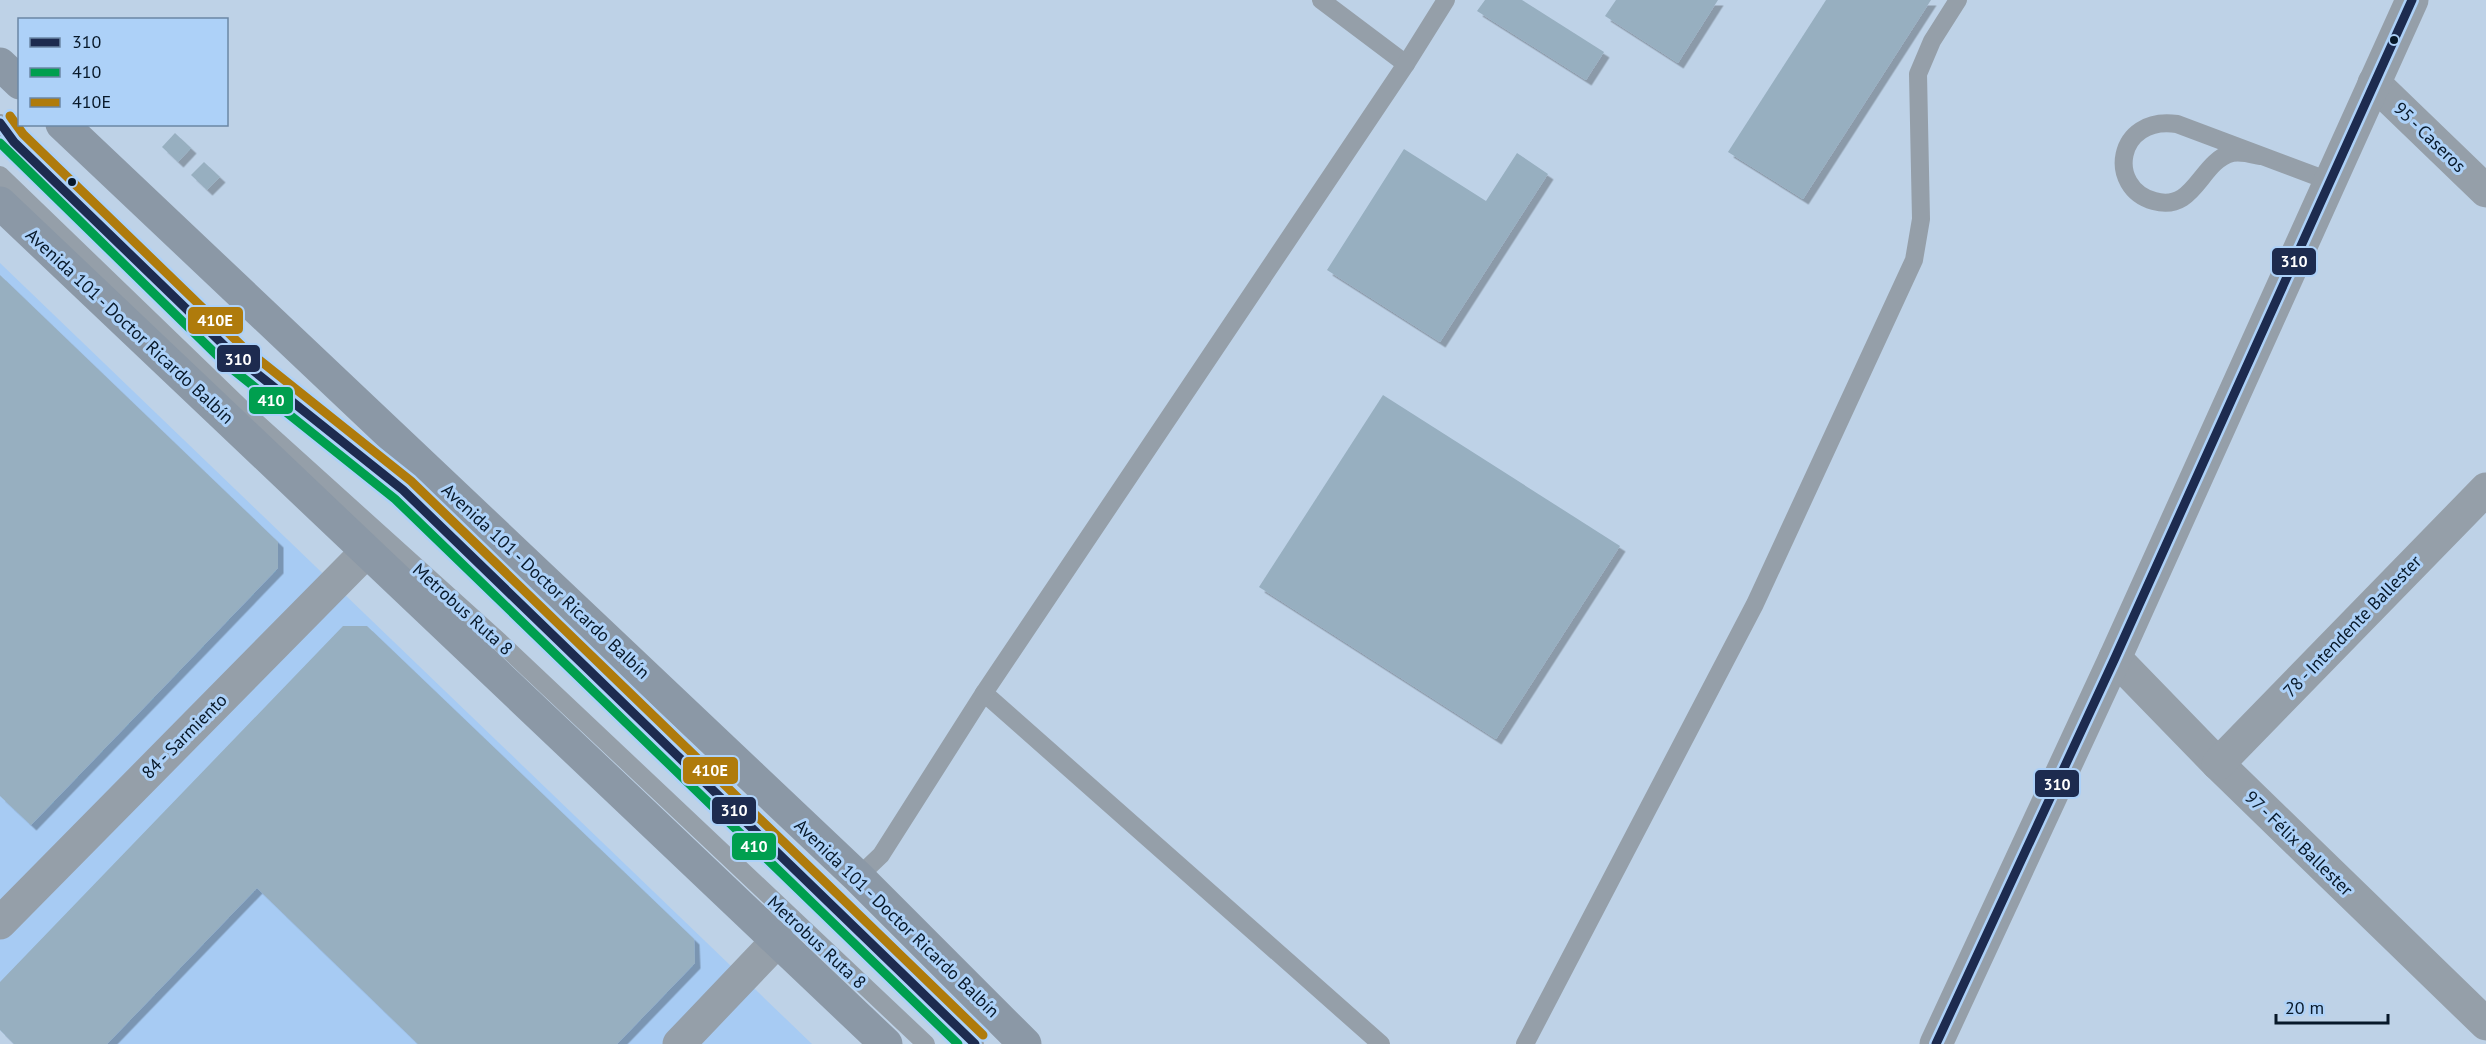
<svg xmlns="http://www.w3.org/2000/svg" width="2486" height="1044" viewBox="0 0 2486 1044" font-family="'PT Sans',sans-serif">
	<style>
		.built { fill: #a7cbf3 }
		.building { fill: #97afc0; filter: url(#shadow) }
		.lines { fill: none; stroke-linecap: round; stroke-linejoin: round }
		.service { stroke: #959fa9; stroke-width: 18 }
		.minor { stroke: #959fa9; stroke-width: 33 }
		.tertiary { stroke: #959fa9; stroke-width: 33 }
		.primary { stroke: #8b98a6; stroke-width: 33 }
		.bus-1-casing { stroke: #add1f8; stroke-width: 14 }
		.bus-2-casing { stroke: #add1f8; stroke-width: 14 }
		.bus-3-casing { stroke: #add1f8; stroke-width: 14 }
		.bus-1 { stroke: #1d2b4f; stroke-width: 9 }
		.bus-2 { stroke: #009f4f; stroke-width: 9 }
		.bus-3 { stroke: #af7b0c; stroke-width: 9 }
		.bus-dot { fill: #071829; stroke: #add1f8; stroke-width: 2 }
		.labels { text-anchor: middle; dominant-baseline: central; stroke-width: 6; stroke-linejoin: round; paint-order: stroke }
		.street-label { font-size: 18px; fill: #071829; stroke: #add1f8 }
		.line-badge { stroke: #add1f8; stroke-width: 2 }
		.badge-label { font-size: 16px; text-anchor: middle; font-weight: bold; fill: #fff }
	</style>
	<defs>
		<filter id="shadow"><feDropShadow dx="5.5" dy="5.5" stdDeviation="0" flood-color="#0004"/></filter>
	</defs>
	<rect width="100%" height="100%" fill="#bed2e7"/>
	<polygon class="built" points="0,263 812,1044 14,1044 0,1030"/>
	<g class="building">
		<polygon points="1485,0 1522,0 1604,52 1586,80 1477,11"/>
		<polygon points="1616,0 1718,0 1678,63 1605,16"/>
		<polygon points="1826,0 1931,0 1803,199 1728,152"/>
		<polygon points="175,133 191,148 178,162 162,147"/>
		<polygon points="1404,149 1486,201 1517,153 1548,174 1440,342 1327,270"/>
		<polygon points="204,162 220,177 207,190 191,175"/>
		<polygon points="0,275 278,542 278,568 31,825 0,796"/>
		<polygon points="1383,395 1620,546 1496,739 1259,587"/>
		<polygon points="343,626 367,626 574,824 694,939 695,963 617,1044 418,1044 257,888 107,1044 14,1044 0,1030 0,982"/>
	</g>
	<g class="lines">
		<g class="service">
			<polyline points="1321,0 1406,64"/>
			<polyline points="0,123 14,142 235,356 403,490 975,1044"/>
			<path d="M2260,156c-9,-2 -19,-5 -28,-3 -32,8 -37,60 -78,48 -48,-13 -38,-86 23,-77l152,57"/>
			<polyline points="0,175 255,421 500,642 926,1044"/>
			<polyline points="984,693 1381,1044"/>
			<polyline points="858,877 881,855 984,693 1406,64 1446,0"/>
			<polyline points="1525,1044 1755,604 1914,260 1921,219 1918,74 1932,41 1958,0"/>
		</g>
		<g class="minor">
			<polyline points="2374,83 2486,191"/>
			<polyline points="2115,658 2218,764 2486,1024"/>
			<polyline points="2218,764 2486,489"/>
			<polyline points="0,923 368,550"/>
			<polyline points="679,1044 778,940"/>
		</g>
		<polyline class="tertiary" points="1936,1044 2115,658 2412,0"/>
		<g class="primary">
			<polyline points="0,64 20,83"/>
			<polyline points="62,124 858,877 1025,1044"/>
			<polyline points="0,203 886,1044"/>
		</g>
		<defs>
			<g id="bus-1">
				<polyline points="0,123 14,142 235,356 403,490 975,1044"/>
				<polyline points="1936,1044 2115,658 2412,0"/>
			</g>
			<polyline id="bus-2" points="0,143 227,365 395,499 958,1044"/>
			<polyline id="bus-3" points="10,116 23,134 243,347 411,481 983,1035"/>
		</defs>
		<use href="#bus-1" class="bus-1-casing"/>
		<use href="#bus-2" class="bus-2-casing"/>
		<use href="#bus-3" class="bus-3-casing"/>
		<use href="#bus-1" class="bus-1"/>
		<use href="#bus-2" class="bus-2"/>
		<use href="#bus-3" class="bus-3"/>
	</g>
	<g class="bus-dot">
		<circle cx="2394" cy="40" r="5"/>
		<circle cx="72" cy="182" r="5"/>
	</g>
	<g class="labels">
		<g class="street-label">
			<text transform="translate(2430 137) rotate(44)">95 - Caseros</text>
			<text transform="translate(130 326) rotate(43)">Avenida 101 - Doctor Ricardo Balbín</text>
			<text transform="translate(546 581) rotate(43)">Avenida 101 - Doctor Ricardo Balbín</text>
			<text transform="translate(463 609) rotate(42)">Metrobus Ruta 8</text>
			<text transform="translate(2352 626) rotate(-46)">78 - Intendente Ballester</text>
			<text transform="translate(184 736) rotate(-45)">84 - Sarmiento</text>
			<text transform="translate(2299 843) rotate(44)">97 - Félix Ballester</text>
			<text transform="translate(897 918) rotate(44)">Avenida 101 - Doctor Ricardo Balbín</text>
			<text transform="translate(817 942) rotate(43)">Metrobus Ruta 8</text>
		</g>
	</g>
	<g class="line-badge">
		<rect x="2271" y="247" width="46" height="29" rx="6" fill="#1d2b4f"/>
		<rect x="187" y="306" width="57" height="29" rx="6" fill="#af7b0c"/>
		<rect x="216" y="344" width="45" height="29" rx="6" fill="#1d2b4f"/>
		<rect x="248" y="386" width="46" height="29" rx="6" fill="#009f4f"/>
		<rect x="682" y="756" width="57" height="29" rx="6" fill="#af7b0c"/>
		<rect x="2034" y="769" width="46" height="29" rx="6" fill="#1d2b4f"/>
		<rect x="711" y="796" width="46" height="29" rx="6" fill="#1d2b4f"/>
		<rect x="731" y="832" width="46" height="29" rx="6" fill="#009f4f"/>
	</g>
	<g class="badge-label">
		<text x="2294" y="267">310</text>
		<text x="215" y="326">410E</text>
		<text x="238" y="365">310</text>
		<text x="271" y="406">410</text>
		<text x="710" y="776">410E</text>
		<text x="2057" y="790">310</text>
		<text x="734" y="816">310</text>
		<text x="754" y="852">410</text>
	</g>
	<rect x="18" y="18" width="210" height="108" fill="#add1f8" stroke="#6b87a5" stroke-width="1.5"/>
	<rect x="30" y="38" width="30" height="9" fill="#1d2b4f" stroke="#6b87a5" stroke-width="1.5"/>
	<text x="72" y="48" font-size="18" fill="#071829">310</text>
	<rect x="30" y="68" width="30" height="9" fill="#009f4f" stroke="#6b87a5" stroke-width="1.5"/>
	<text x="72" y="78" font-size="18" fill="#071829">410</text>
	<rect x="30" y="98" width="30" height="9" fill="#af7b0c" stroke="#6b87a5" stroke-width="1.5"/>
	<text x="72" y="108" font-size="18" fill="#071829">410E</text>
	<path d="M2276 1014v9h112v-9" fill="none" stroke="#071829" stroke-width="3"/>
	<text x="2285" y="1014" font-size="18" fill="#071829" stroke="#add1f8" stroke-width="4.5" paint-order="stroke">20 m</text>
</svg>
